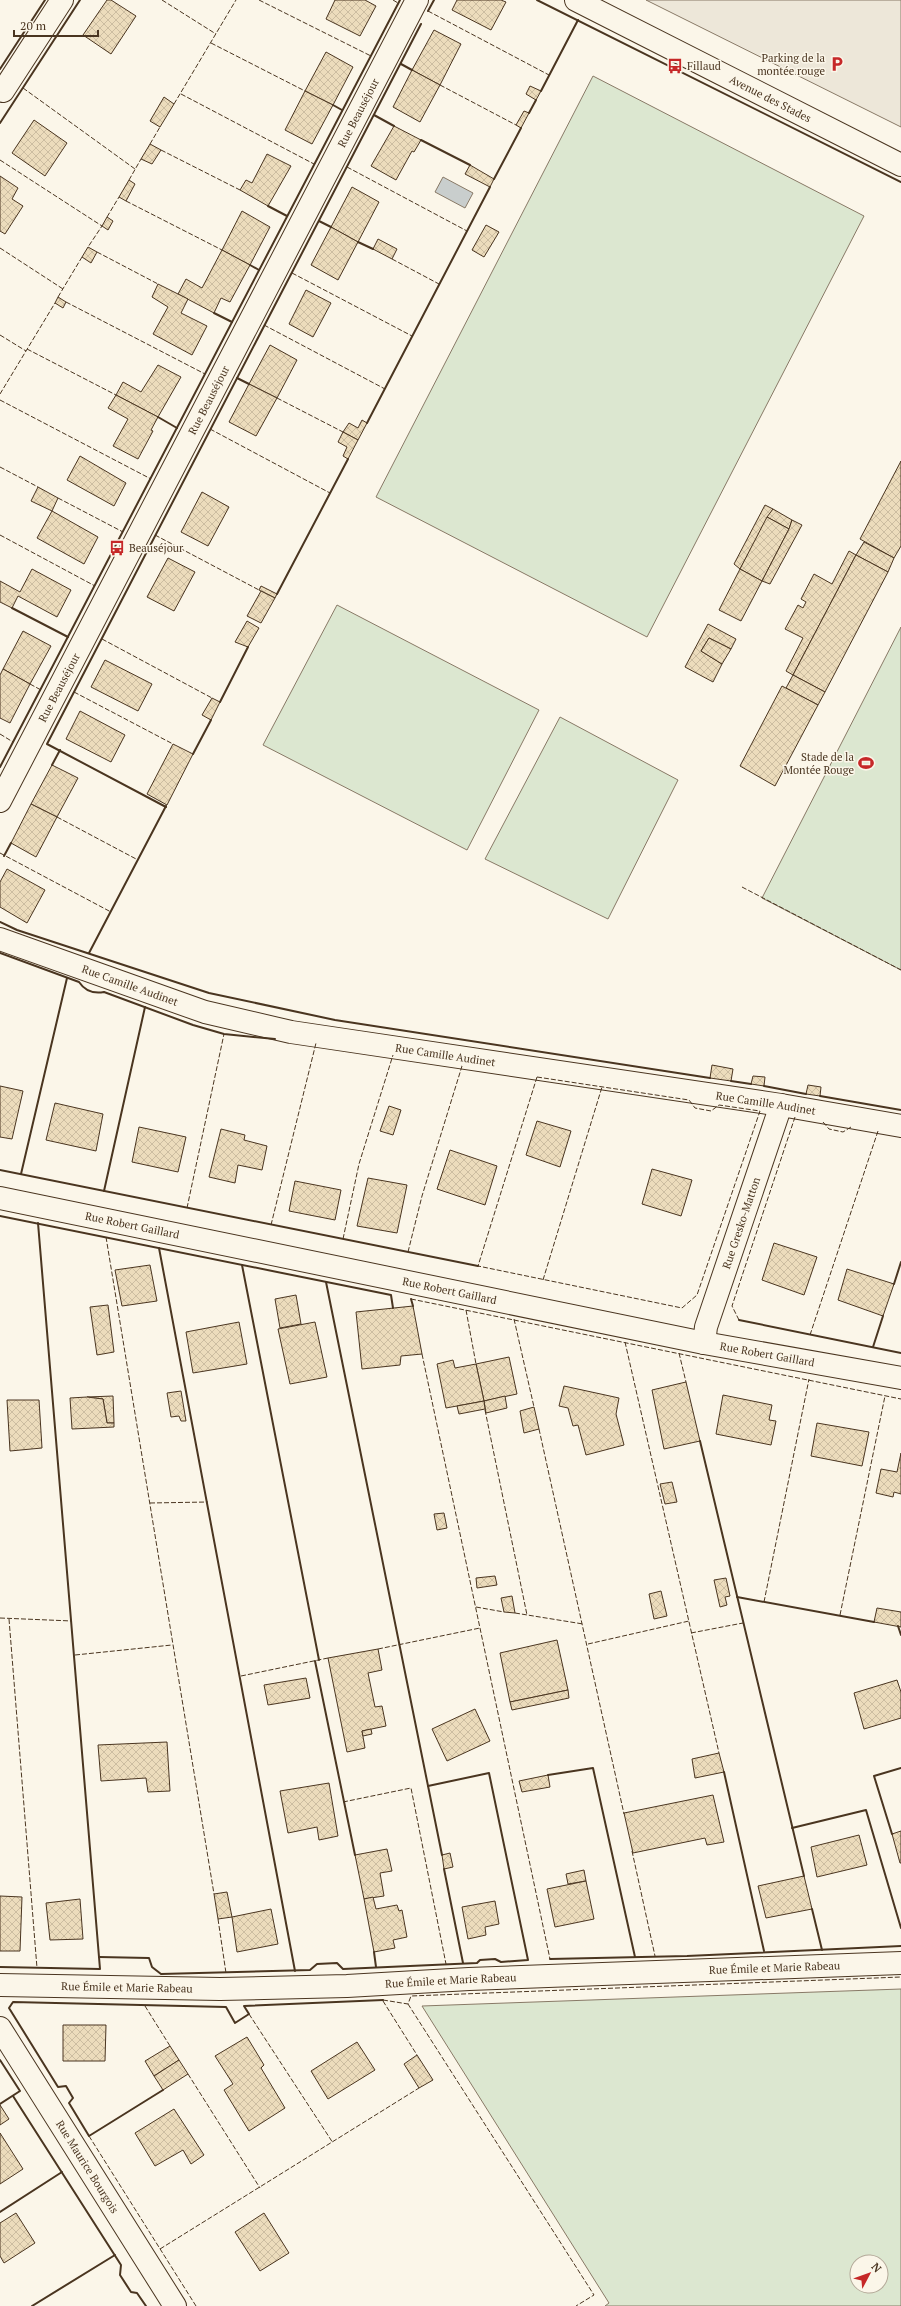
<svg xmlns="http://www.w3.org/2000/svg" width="901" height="2306" viewBox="0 0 901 2306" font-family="'PT Serif',serif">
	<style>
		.grass { fill: #dce7d0; stroke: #887966; fill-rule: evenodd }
		.parking { fill: #ede7d9; stroke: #887966 }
		.water { fill: #c9cecd; stroke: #887966 }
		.building { fill: url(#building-cross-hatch); stroke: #4a3520 }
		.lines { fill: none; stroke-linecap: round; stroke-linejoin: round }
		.street-casing { stroke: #4a3520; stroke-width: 24 }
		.secondary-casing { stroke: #4a3520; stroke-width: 24 }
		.street { stroke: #fbf6e9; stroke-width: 22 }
		.secondary { stroke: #fbf6e9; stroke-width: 22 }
		.fence { stroke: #4a3520; stroke-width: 1; stroke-dasharray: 5 2; stroke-linecap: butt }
		.wall { stroke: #4a3520; stroke-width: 2 }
		.labels { text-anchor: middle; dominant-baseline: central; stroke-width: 3; stroke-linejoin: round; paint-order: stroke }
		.poi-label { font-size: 11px; fill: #4a3520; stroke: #fbf6e9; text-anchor: end }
		.street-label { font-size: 11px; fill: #4a3520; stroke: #fbf6e9 }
	</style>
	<defs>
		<pattern id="building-cross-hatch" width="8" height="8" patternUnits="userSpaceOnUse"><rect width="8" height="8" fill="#ecdcbc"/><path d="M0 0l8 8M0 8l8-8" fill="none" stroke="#ccbda1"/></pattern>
	</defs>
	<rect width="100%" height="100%" fill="#fbf6e9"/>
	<g class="grass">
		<polygon points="593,76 864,216 647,637 376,497"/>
		<polygon points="337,605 539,710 467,850 263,745"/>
		<polygon points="901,627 901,970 762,898"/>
		<polygon points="560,717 678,780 608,919 485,859"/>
		<path d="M901,1989v317h-296l4,-3 -187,-297zM857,2262h24v24h-24z"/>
	</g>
	<polygon class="parking" points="646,0 901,0 901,127"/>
	<polygon class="water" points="443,177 473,193 465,208 435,192"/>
	<g class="building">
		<polygon points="107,0 111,0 136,16 111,54 83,35"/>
		<polygon points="335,0 365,0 376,6 360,36 326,19"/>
		<polygon points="457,0 501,0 506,2 491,30 452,10"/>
		<polygon points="434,30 461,44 440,85 412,70"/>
		<polygon points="326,52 353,67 333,105 305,91"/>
		<polygon points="412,70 440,85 420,122 393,107"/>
		<polygon points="530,86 541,91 536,100 526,94"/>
		<polygon points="305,91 333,105 312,144 285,130"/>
		<polygon points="164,97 174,104 160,127 150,121"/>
		<polygon points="524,111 529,113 521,128 516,125"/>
		<polygon points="34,120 67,143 45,176 12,153"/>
		<polygon points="394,126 421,140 414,152 412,151 396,180 371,166"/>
		<polygon points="150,144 161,150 152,164 141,159"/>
		<polygon points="267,154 291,166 268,206 240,190 246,180 252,183"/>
		<polygon points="470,165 494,179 490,187 465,174"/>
		<polygon points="0,176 18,188 12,199 23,206 5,234 0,231"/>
		<polygon points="129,180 135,184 126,201 119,197"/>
		<polygon points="352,187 379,202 358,242 331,227"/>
		<polygon points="242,211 270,227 250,265 222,250"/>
		<polygon points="107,217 113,221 108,230 102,226"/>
		<polygon points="486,225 499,232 484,257 472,250"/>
		<polygon points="331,227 358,242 338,280 311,265"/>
		<polygon points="378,239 397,249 392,259 373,249"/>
		<polygon points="88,247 97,252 91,263 82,257"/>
		<polygon points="222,250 250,265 230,302 221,298 214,313 178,294 186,279 202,288"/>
		<polygon points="158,284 188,299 181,313 207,326 192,355 153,334 168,307 152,297"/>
		<polygon points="306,290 331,303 313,337 289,324"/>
		<polygon points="58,297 66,302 63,308 55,303"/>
		<polygon points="270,345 297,360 277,398 249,384"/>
		<polygon points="158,365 181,377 158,417 116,395 123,382 141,392"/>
		<polygon points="249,384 277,398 256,436 229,422"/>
		<polygon points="116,395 158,417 151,430 153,431 138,459 113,446 128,419 108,408"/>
		<polygon points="362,420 367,423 358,440 343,432 349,423 358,428"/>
		<polygon points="343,432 358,440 348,459 343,456 347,447 338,442"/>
		<polygon points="80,456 126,483 114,506 67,480"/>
		<polygon points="901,461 901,546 894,558 860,539"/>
		<polygon points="38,487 58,498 52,511 31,501"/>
		<polygon points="202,492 229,507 208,546 181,532"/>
		<polygon points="765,505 773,509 740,569 734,564"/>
		<polygon points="773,509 792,520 789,529 767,517"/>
		<polygon points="52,511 98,537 84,564 37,538"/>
		<polygon points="767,517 789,529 762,581 740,569"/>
		<polygon points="792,520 802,525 770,584 762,581 789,529"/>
		<polygon points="864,542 894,558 888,572 856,555"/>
		<polygon points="849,551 856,555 793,675 786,671 803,638 785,629 798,605 803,608 806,602 801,599 814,574 832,584"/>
		<polygon points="856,555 888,572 825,692 793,675"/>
		<polygon points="168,558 195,572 174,611 147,597"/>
		<polygon points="32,569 71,590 57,617 18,596 12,608 0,602 0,581 20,592"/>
		<polygon points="740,569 762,581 741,621 719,610"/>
		<polygon points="261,586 277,594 275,598 259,590"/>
		<polygon points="261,591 275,598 261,623 247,616"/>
		<polygon points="247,621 259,628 248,647 235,642"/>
		<polygon points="708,624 736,639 731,649 709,638 701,651 722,664 713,682 685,667"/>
		<polygon points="23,631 51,646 30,684 3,669"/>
		<polygon points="709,638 731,649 722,664 701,651"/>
		<polygon points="105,660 152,684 138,711 91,687"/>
		<polygon points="3,669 30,684 10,723 0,718 0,675"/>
		<polygon points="793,675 825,692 818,705 786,688"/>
		<polygon points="782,686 818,705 775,786 740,766"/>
		<polygon points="212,698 220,702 211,720 202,715"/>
		<polygon points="80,711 125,735 111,762 66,739"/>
		<polygon points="173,744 193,754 167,805 147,794"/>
		<polygon points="52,765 78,778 57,817 31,804"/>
		<polygon points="31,804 57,817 36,857 11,843"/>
		<polygon points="7,869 45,890 27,923 0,907 0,882"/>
		<polygon points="712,1065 733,1069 731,1081 710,1078"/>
		<polygon points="753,1076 765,1077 764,1086 751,1084"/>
		<polygon points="808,1085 821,1087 820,1096 806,1094"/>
		<polygon points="0,1086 23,1091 12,1139 0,1137"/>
		<polygon points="55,1103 103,1114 96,1151 46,1140"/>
		<polygon points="389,1106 401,1110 393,1135 380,1131"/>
		<polygon points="537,1121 571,1131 560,1167 526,1155"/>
		<polygon points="139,1127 186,1137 178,1172 132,1162"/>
		<polygon points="221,1129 245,1135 244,1140 267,1146 262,1170 238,1165 235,1183 209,1177"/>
		<polygon points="450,1150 497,1166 485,1205 437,1189"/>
		<polygon points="652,1169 692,1180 681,1216 642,1204"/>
		<polygon points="368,1178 407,1185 397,1233 357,1226"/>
		<polygon points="295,1181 341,1190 335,1220 289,1211"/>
		<polygon points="774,1243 817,1257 804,1295 762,1280"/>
		<polygon points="150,1265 157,1301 122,1306 115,1270"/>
		<polygon points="847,1269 894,1284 883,1316 838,1300"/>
		<polygon points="296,1295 301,1324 280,1328 275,1299"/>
		<polygon points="108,1305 114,1352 97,1355 90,1307"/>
		<polygon points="413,1306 422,1354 401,1356 400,1365 362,1369 356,1312"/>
		<polygon points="239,1322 247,1364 193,1373 186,1332"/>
		<polygon points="315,1322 327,1377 290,1384 278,1329"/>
		<polygon points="509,1357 517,1394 484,1401 476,1364"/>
		<polygon points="453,1360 455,1368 476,1364 484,1401 446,1408 437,1364"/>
		<polygon points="686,1382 700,1441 664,1449 652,1390"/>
		<polygon points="564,1386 619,1398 616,1414 624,1445 586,1455 578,1425 573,1426 568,1408 559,1406"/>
		<polygon points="181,1391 186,1421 181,1421 179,1416 171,1417 167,1393"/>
		<polygon points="723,1395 772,1405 769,1420 776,1421 771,1445 716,1434"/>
		<polygon points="113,1396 114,1423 107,1423 103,1399 87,1397"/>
		<polygon points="505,1396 507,1408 486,1413 484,1401"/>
		<polygon points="87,1397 103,1399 107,1423 114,1423 114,1427 72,1429 70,1398"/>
		<polygon points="7,1400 39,1400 42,1448 10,1451"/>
		<polygon points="484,1401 485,1409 459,1414 457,1406"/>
		<polygon points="534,1407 539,1429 524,1433 520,1411"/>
		<polygon points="817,1423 869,1432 862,1466 811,1456"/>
		<polygon points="901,1453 901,1494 894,1492 893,1497 876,1493 881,1469 897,1472"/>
		<polygon points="672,1482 677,1502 665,1504 660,1484"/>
		<polygon points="444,1513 447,1528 437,1530 434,1514"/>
		<polygon points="495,1576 497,1585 477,1588 476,1578"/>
		<polygon points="726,1578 730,1596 725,1597 727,1605 720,1607 714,1580"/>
		<polygon points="661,1591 667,1616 654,1619 649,1594"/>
		<polygon points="512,1596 515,1613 504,1612 501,1598"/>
		<polygon points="877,1608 901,1612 901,1627 874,1622"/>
		<polygon points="557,1640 568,1690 510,1702 500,1653"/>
		<polygon points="378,1649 382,1670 368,1673 375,1707 382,1706 386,1726 362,1731 365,1748 347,1752 328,1658"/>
		<polygon points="306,1678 310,1698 268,1705 264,1685"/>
		<polygon points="897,1680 901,1692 901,1718 864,1729 854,1693"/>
		<polygon points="568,1690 569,1698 512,1710 510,1702"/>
		<polygon points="475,1709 490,1741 447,1761 432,1729"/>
		<polygon points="371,1729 372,1734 363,1736 362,1731"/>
		<polygon points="167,1742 170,1791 148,1792 146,1778 101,1781 98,1745"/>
		<polygon points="719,1753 724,1772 695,1778 692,1759"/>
		<polygon points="548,1775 550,1787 522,1792 519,1781"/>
		<polygon points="329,1783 338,1836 319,1840 317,1827 288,1833 280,1791"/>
		<polygon points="713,1795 724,1842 707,1845 705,1838 633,1853 624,1813"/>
		<polygon points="901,1831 901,1863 900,1863 892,1834"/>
		<polygon points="859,1835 867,1865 817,1877 811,1847"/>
		<polygon points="387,1849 392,1871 380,1873 384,1896 364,1899 355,1855"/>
		<polygon points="450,1853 453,1867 444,1869 442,1855"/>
		<polygon points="584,1870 586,1881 568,1884 566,1874"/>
		<polygon points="804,1876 812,1909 766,1918 758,1886"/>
		<polygon points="586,1881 594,1919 555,1927 547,1889"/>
		<polygon points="227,1892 232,1917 218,1919 214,1894"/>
		<polygon points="0,1896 22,1897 20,1951 0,1951"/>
		<polygon points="373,1897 376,1909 397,1905 399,1911 402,1910 407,1937 393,1940 395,1948 374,1952 364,1899"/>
		<polygon points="80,1899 83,1939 50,1940 46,1903"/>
		<polygon points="495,1901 499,1924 485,1927 486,1935 468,1939 462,1907"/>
		<polygon points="271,1909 278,1944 237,1952 232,1917"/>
		<polygon points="63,2025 106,2025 105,2061 63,2061"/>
		<polygon points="247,2037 264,2065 261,2068 285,2108 249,2131 224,2090 233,2084 215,2056"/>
		<polygon points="357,2042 375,2070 328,2099 311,2071"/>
		<polygon points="170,2046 179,2060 154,2076 145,2061"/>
		<polygon points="417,2055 433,2080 419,2088 404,2064"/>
		<polygon points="179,2060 188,2074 163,2090 154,2076"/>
		<polygon points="0,2105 9,2119 0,2125"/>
		<polygon points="174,2109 204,2155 191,2164 183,2150 155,2166 135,2133"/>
		<polygon points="0,2133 23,2169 0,2184"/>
		<polygon points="16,2213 35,2243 4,2263 0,2256 0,2223"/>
		<polygon points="264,2213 289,2253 260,2271 235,2232"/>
	</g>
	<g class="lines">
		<defs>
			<g id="street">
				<path id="s1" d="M576,0l325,165"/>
				<polyline points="3,91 62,0"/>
				<path id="s2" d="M0,801l417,-801"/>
				<path id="s3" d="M0,939l205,73 86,20 490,73 120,21"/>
				<path id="s4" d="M704,1343l2,-16 75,-222"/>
				<path id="s5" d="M0,1985l220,4 127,-3 122,-7 432,-16"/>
				<path id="s6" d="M0,2028l175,278"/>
			</g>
			<g id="secondary">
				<path id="s7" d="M0,1198l704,145 197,35"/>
			</g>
		</defs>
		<use href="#street" class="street-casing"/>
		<use href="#secondary" class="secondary-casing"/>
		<use href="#street" class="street"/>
		<use href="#secondary" class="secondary"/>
		<g class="fence">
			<polyline points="162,0 216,34"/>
			<polyline points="259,0 371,56"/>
			<polyline points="393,0 398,3"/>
			<polyline points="428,11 549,75"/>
			<polyline points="211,43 305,91"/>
			<polyline points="440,85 516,125"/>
			<polyline points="23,88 135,169"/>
			<polyline points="181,94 314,164"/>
			<polyline points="174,104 236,0"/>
			<polyline points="150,144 160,127"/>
			<polyline points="161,150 240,190"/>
			<polyline points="0,160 102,226 88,247"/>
			<polyline points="347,167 467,231"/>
			<polyline points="129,180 141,159"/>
			<polyline points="126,201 222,250"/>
			<polyline points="107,217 119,197"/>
			<polyline points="0,248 63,289"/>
			<polyline points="97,252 158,284"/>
			<polyline points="392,259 439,284"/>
			<polyline points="292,273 412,336"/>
			<polyline points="58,297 82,257"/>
			<polyline points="66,302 205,374"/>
			<polyline points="264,325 385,389"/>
			<polyline points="0,335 26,351"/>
			<polyline points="27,349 116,395"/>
			<polyline points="0,394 55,303"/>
			<polyline points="277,398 343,432"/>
			<polyline points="0,400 151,479"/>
			<polyline points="210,429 330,493"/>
			<polyline points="0,467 38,487"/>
			<polyline points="58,498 123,532"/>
			<polyline points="0,535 95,586"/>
			<polyline points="155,535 259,590"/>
			<polyline points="102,639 212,698"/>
			<polyline points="30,684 41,690"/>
			<polyline points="74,692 173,744"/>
			<polyline points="0,734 13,742"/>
			<polyline points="57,817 138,860"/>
			<polyline points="0,853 111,912"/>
			<polyline points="742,887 901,970"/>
			<polygon points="537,1077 689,1100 695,1108 711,1111 719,1105 760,1111 697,1295 682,1308 478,1266"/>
			<polyline points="823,1122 829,1129 843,1132 851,1127"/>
			<polyline points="187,1208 224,1034"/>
			<polyline points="271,1225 316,1043"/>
			<polyline points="106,1237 214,1894"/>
			<polyline points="343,1239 359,1164 393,1055"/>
			<polyline points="408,1252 422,1196 462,1066 461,1065"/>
			<polyline points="543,1280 602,1087"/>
			<polyline points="411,1299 901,1399"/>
			<polyline points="466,1310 476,1364"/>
			<polyline points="514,1319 534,1407"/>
			<polyline points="739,1320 732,1306 795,1117"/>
			<polyline points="810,1335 878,1131"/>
			<polyline points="625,1342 719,1753"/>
			<polyline points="679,1353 686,1382"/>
			<polyline points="422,1354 550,1959"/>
			<polyline points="485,1410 527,1615"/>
			<polyline points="539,1429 624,1814"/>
			<polyline points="150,1503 208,1502"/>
			<polyline points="764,1602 809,1379"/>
			<polyline points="476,1607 504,1612"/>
			<polyline points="515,1613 583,1624"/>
			<polyline points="840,1615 885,1396"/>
			<polyline points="0,1618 72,1621"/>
			<polyline points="9,1619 37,1968"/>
			<polyline points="691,1633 743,1623"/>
			<polyline points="588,1644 689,1621"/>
			<polyline points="378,1649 480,1628"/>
			<polyline points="75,1655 172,1645"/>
			<polyline points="241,1676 328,1658"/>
			<polyline points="343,1802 411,1788 446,1964"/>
			<polyline points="632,1851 655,1956"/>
			<polyline points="218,1919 226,1973"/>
			<polyline points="383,2000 408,2004 411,1996 901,1977"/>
			<polyline points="383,2001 417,2055"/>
			<polyline points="408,2004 594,2295 576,2306"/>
			<polyline points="145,2006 170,2046"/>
			<polyline points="249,2014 333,2143"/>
			<polyline points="188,2074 260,2188"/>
			<polyline points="89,2136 196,2306"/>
			<polyline points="160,2249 419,2088"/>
		</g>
		<g class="wall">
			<polyline points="537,0 901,182"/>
			<polyline points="428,11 434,0"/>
			<polyline points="401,64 412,70"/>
			<polyline points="0,69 45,0"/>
			<polyline points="541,91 578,20"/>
			<polyline points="333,105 342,110"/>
			<polyline points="529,113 536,100"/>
			<polyline points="374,115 394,126"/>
			<polyline points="0,123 80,0"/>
			<polyline points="421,140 470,165"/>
			<polyline points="494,179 521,128"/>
			<polyline points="268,206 287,216"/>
			<polyline points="319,221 331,227"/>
			<polyline points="358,242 373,249"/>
			<polyline points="250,265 259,270"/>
			<polyline points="214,313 232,322"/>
			<polyline points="237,378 249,384"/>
			<polyline points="158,417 177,428"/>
			<polyline points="367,423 490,187"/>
			<polyline points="277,594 348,459"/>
			<polyline points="12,608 68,637"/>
			<polyline points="220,702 248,647"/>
			<polyline points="193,754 211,720"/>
			<polyline points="52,765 60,750"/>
			<polyline points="0,767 400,0"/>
			<polyline points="166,807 47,744 421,24"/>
			<polyline points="4,856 11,843"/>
			<polyline points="0,922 17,930 209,993 335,1020 710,1078"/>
			<path d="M0,953l79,29c6,9 14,12 25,10l89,33 31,9 51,5"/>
			<polyline points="89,953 166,806"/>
			<polyline points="731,1081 751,1084"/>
			<polyline points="764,1086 806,1094"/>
			<polyline points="820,1096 901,1110"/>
			<polyline points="0,1170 478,1266"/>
			<polyline points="21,1174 67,978"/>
			<polyline points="104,1191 145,1007"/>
			<polyline points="0,1216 391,1295 393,1308"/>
			<polyline points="159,1248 295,1971"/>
			<polyline points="242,1265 319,1660"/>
			<polyline points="326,1282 442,1855"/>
			<polyline points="894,1284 901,1262"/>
			<polyline points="411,1299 413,1306"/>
			<polyline points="739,1320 901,1353"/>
			<polyline points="873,1347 883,1316"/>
			<polyline points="700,1441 804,1876"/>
			<polyline points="737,1597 874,1622"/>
			<polyline points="898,1626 901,1635"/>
			<polyline points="315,1661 355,1855"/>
			<polyline points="724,1772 764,1951"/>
			<polyline points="548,1775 593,1768 635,1957"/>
			<polyline points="792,1828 866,1810 901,1928"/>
			<polyline points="892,1834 874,1776 901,1768"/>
			<polyline points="444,1869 463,1963"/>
			<polyline points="812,1909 822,1950"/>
			<polyline points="374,1952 376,1967"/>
			<polyline points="99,1957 149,1958 152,1967 161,1974 310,1970 317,1964 337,1963 343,1969 477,1963 480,1960 495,1959 501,1962 528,1960 489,1773 428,1786"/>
			<polyline points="550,1959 687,1956 901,1946"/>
			<polyline points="0,1967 100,1969 38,1223"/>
			<polyline points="0,2060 20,2091 0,2104"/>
			<polyline points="163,2090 89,2136 69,2103 73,2098 66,2086 58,2087 9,2008 13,2002 226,2007 235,2023 249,2014 244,2006 383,2000"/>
			<polyline points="13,2096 121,2265 120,2275 131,2292 137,2293 146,2306"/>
			<polyline points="0,2212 62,2172"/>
			<polyline points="32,2306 115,2255"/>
		</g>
	</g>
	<defs>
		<symbol id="parking-bare" viewBox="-9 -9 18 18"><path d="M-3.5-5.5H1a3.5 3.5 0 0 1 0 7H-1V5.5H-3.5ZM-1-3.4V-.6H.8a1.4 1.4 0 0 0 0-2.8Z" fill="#c62828" stroke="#fbf6e9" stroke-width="2.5" paint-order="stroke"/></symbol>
		<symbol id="bus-bare" viewBox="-9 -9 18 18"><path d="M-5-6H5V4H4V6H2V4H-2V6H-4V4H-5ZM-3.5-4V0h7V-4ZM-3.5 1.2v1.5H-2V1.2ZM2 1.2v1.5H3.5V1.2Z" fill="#c62828" stroke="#fbf6e9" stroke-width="2.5" paint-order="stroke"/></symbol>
		<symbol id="stadium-bare" viewBox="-9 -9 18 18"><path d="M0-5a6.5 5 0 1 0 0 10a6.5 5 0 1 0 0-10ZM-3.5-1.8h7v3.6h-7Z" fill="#c62828" stroke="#fbf6e9" stroke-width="2.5" paint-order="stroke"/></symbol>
	</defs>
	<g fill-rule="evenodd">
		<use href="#parking-bare" x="826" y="53" width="22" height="22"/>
		<use href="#bus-bare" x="664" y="55" width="22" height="22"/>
		<use href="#bus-bare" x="106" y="537" width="22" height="22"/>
		<use href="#stadium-bare" x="855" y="752" width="22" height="22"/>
	</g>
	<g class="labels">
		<g class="poi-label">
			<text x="825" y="58">Parking de la<tspan x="825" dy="13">montée rouge</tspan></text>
			<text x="687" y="66" text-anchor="start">Fillaud</text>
			<text x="129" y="548" text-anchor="start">Beauséjour</text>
			<text x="854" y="757">Stade de la<tspan x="854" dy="13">Montée Rouge</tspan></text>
		</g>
		<g class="street-label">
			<text stroke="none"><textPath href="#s1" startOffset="218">Avenue des Stades</textPath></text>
			<text stroke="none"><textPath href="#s2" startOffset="776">Rue Beauséjour</textPath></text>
			<text stroke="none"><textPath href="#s2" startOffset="452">Rue Beauséjour</textPath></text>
			<text stroke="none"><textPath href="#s2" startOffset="128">Rue Beauséjour</textPath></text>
			<text stroke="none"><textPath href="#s3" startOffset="138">Rue Camille Audinet</textPath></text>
			<text stroke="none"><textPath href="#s3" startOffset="462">Rue Camille Audinet</textPath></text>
			<text stroke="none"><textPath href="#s3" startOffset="786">Rue Camille Audinet</textPath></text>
			<text stroke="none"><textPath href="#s4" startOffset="126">Rue Gresko-Matton</textPath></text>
			<text stroke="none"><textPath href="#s7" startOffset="135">Rue Robert Gaillard</textPath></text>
			<text stroke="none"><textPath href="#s7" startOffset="459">Rue Robert Gaillard</textPath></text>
			<text stroke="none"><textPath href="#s7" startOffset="783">Rue Robert Gaillard</textPath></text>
			<text stroke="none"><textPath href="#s5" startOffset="775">Rue Émile et Marie Rabeau</textPath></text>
			<text stroke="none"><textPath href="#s5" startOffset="451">Rue Émile et Marie Rabeau</textPath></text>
			<text stroke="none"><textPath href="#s5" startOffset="127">Rue Émile et Marie Rabeau</textPath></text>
			<text stroke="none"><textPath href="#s6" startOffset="164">Rue Maurice Bourgois</textPath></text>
		</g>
	</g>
	<g transform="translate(869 2274) rotate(49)"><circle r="19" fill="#fbf6e9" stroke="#b4a999"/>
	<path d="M0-3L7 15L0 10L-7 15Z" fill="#c62828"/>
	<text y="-6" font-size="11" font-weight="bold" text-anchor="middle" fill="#4a3520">N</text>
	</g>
	<path d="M14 30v6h84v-6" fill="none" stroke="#4a3520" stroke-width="2"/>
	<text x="20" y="30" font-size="12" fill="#4a3520" stroke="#fbf6e9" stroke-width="3" paint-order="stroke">20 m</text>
</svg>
